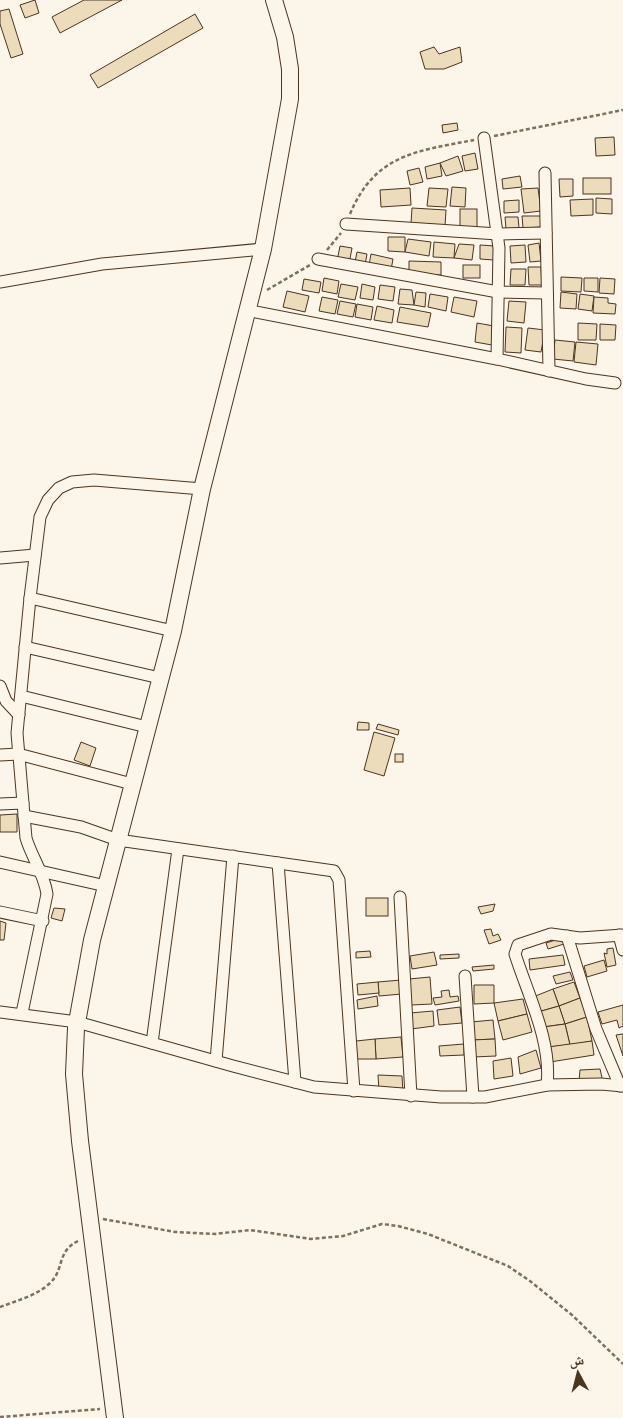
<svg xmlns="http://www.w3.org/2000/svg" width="623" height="1418" viewBox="0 0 623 1418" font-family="'Open Sans','Noto Naskh Arabic',sans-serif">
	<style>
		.building { fill: #ecdcbc; stroke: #4a3520 }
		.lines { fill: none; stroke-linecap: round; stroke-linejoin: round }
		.street-casing { stroke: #4a3520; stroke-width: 13 }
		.secondary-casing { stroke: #4a3520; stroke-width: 18 }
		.path { stroke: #7f6f5c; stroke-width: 2.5; stroke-dasharray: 4 2.5; stroke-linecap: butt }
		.street { stroke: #fbf6e9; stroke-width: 11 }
		.secondary { stroke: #fbf6e9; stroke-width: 16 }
	</style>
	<rect width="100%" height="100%" fill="#fbf6e9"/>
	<g class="building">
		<polygon points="35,0 39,13 25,18 20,5"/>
		<polygon points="84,0 122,0 60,33 52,17"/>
		<polygon points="9,9 23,54 11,58 0,24 0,11"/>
		<polygon points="195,14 203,28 98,88 90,75"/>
		<polygon points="434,47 439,54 460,47 462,62 444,69 425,69 420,52"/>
		<polygon points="457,123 458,130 443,133 442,125"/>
		<polygon points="614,137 615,155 596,156 595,138"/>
		<polygon points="475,153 478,169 465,171 462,156"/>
		<polygon points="458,156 463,171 446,176 440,163"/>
		<polygon points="440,163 442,176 427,179 425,167"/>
		<polygon points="419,168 423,182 410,185 407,171"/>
		<polygon points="520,176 522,187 503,189 502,179"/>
		<rect x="583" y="178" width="28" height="16"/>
		<polygon points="559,179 573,179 573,196 560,197"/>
		<polygon points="452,187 466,188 465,207 450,206"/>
		<polygon points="410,188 411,205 381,207 380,190"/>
		<polygon points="429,188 448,189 446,207 427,206"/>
		<polygon points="538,188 541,211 524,213 521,189"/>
		<polygon points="596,198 612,199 612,214 596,213"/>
		<polygon points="593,199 593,215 571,216 570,200"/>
		<polygon points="519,200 519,212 504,213 504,201"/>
		<polygon points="412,208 446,210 445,226 411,223"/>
		<rect x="460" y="209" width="17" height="19"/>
		<polygon points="522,216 541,216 541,227 523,228"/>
		<polygon points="505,217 518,217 519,228 506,229"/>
		<polygon points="388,237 405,237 405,252 388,251"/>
		<polygon points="408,239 431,242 429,256 405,252"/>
		<polygon points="434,242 455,244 454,258 433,257"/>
		<polygon points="539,243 541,261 530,262 528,245"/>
		<polygon points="459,244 474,245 472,260 454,258"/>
		<polygon points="480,245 495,246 494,260 480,259"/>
		<polygon points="525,245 526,262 511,263 510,246"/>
		<polygon points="340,246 352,248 349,264 337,261"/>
		<polygon points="357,252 367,254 365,265 355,262"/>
		<polygon points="371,254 393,259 391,270 369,265"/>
		<polygon points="409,261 441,262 441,275 409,274"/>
		<rect x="463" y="265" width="17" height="13"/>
		<polygon points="528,267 541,267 542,285 529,285"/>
		<polygon points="511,269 526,269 525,285 510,285"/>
		<polygon points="561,277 582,278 581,292 561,291"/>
		<polygon points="324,278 339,281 337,294 322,291"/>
		<polygon points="584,278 598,278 598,292 584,291"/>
		<polygon points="600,278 615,279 614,294 599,293"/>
		<polygon points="304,279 321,282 319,293 302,290"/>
		<polygon points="341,284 358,287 355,300 338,297"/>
		<polygon points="362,284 375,287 373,300 360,298"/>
		<polygon points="380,285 395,287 393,301 378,299"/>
		<polygon points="400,289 412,290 414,305 398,304"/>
		<polygon points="287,291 309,296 305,312 283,307"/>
		<polygon points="416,292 426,293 425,307 414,305"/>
		<polygon points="561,292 577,294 576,309 560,308"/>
		<polygon points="430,294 448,297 446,311 428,307"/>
		<polygon points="580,294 594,296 592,311 578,309"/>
		<polygon points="322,297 338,300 335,314 319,311"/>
		<polygon points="454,297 477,301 474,317 451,312"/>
		<polygon points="594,297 608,298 608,303 616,304 615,314 593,313"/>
		<polygon points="340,301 356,304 353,317 337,314"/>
		<polygon points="509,301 526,302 524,323 507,321"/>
		<polygon points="357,304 373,307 371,320 355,317"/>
		<polygon points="377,306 394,310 392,323 374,320"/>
		<polygon points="400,307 431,313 428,327 397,322"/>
		<polygon points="477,323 494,326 492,345 475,342"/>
		<polygon points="578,323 597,324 596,340 578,340"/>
		<polygon points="600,324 616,325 615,340 600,340"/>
		<polygon points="506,327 522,328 521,353 505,352"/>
		<polygon points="528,328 545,330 541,352 525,350"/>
		<polygon points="555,340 575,342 573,361 553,359"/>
		<polygon points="576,342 598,344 596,365 574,362"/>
		<polygon points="358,722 369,723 369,730 357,730"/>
		<polygon points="378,724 399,730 398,735 376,729"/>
		<polygon points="374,732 395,738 384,776 364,770"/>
		<polygon points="81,742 96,748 90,766 74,760"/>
		<rect x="395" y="754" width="8" height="8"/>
		<polygon points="17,814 17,832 0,832 0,815"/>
		<rect x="366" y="898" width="22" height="18"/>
		<polygon points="495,904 493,911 481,914 478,907"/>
		<polygon points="54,908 65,909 62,921 51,918"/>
		<polygon points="0,921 6,923 4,940 0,940"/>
		<polygon points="491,929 493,936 498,934 501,940 489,944 484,930"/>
		<polygon points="562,938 564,944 548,949 546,943"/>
		<polygon points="613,948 616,965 607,967 604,953 607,954 607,949"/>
		<polygon points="370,951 371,957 356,958 356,952"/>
		<polygon points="434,952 437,965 412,969 410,956"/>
		<polygon points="459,954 459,958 440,959 440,955"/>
		<polygon points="563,955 565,965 530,970 529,959"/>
		<polygon points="604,960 607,971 587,977 584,966"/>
		<polygon points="494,965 494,969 473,971 472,967"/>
		<polygon points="570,972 573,980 556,984 553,976"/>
		<polygon points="430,977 432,1004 411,1005 409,979"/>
		<polygon points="401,980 402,994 379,996 378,982"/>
		<polygon points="378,982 379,993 358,995 357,984"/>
		<polygon points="574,982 580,998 559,1006 553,989"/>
		<polygon points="474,985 494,985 494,1003 474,1004"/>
		<polygon points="553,989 559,1006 538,1012 533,997"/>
		<polygon points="449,990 450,997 458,996 459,1001 435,1005 433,998 442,997 441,991"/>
		<polygon points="377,996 378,1006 358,1009 357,1000"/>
		<polygon points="580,998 587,1017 565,1024 559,1006"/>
		<polygon points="523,999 527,1014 498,1021 494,1003"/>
		<polygon points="623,1005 623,1026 619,1028 617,1020 602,1024 598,1012"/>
		<polygon points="559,1006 565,1024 543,1027 538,1012"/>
		<polygon points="460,1007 462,1023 439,1025 437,1010"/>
		<polygon points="433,1011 434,1026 411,1029 410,1013"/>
		<polygon points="527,1014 532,1032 503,1040 498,1021"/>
		<polygon points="587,1017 592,1041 570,1045 565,1024"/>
		<polygon points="493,1020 495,1039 472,1040 471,1022"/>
		<polygon points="565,1024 570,1045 548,1047 543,1027"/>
		<polygon points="623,1034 623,1056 616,1035"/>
		<polygon points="401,1037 403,1057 376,1059 375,1039"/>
		<polygon points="375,1039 376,1059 357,1059 356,1041"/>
		<polygon points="495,1039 496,1056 473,1057 472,1040"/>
		<polygon points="592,1041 594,1055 550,1062 548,1047"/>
		<polygon points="464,1044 464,1055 440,1056 439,1046"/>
		<polygon points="536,1050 541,1068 520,1074 518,1057"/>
		<polygon points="511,1058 513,1076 494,1079 493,1061"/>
		<polygon points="600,1069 603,1082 579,1081 580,1070"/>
		<polygon points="378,1075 402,1076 403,1093 379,1091"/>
	</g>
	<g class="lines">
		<defs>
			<g id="street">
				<polyline points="484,138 499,248 497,359"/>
				<polyline points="545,173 549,371"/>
				<polyline points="346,224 498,234 546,233"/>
				<polyline points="318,259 498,292 547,293"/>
				<polyline points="0,282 102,264 263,249"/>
				<polyline points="246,310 497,359 586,379 615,383"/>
				<polyline points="0,558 35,555"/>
				<polyline points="173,631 30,598 40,517 48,500 59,488 72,482 94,480 202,489"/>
				<polyline points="25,647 160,678"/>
				<polyline points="0,686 6,701 19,715"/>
				<polyline points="21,696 147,727"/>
				<polyline points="0,755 18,754 132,784"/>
				<polyline points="0,804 23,803"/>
				<polyline points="24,816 81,827 118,840 334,871 339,880 354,1091"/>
				<polyline points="0,862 106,886"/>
				<polyline points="278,863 295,1082"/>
				<polyline points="400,897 411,1096"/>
				<polyline points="0,912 43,921"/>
				<polyline points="619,935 623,950"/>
				<polyline points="567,936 596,1029 620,1086"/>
				<polyline points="465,976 473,1097"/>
				<polyline points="0,1012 77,1022 233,1066 314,1087 441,1097 485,1097 547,1085 601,1084 623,1086"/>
				<path d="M22,1013l25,-119c-3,-21 -15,-36 -21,-56l-9,-105 13,-135"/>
				<polyline points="152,1043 178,849"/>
				<polyline points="216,1061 233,856"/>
				<path d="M547,1085c5,-43 -19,-90 -32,-131l3,-9 33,-11 29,4 43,-3"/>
			</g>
			<polyline id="secondary" points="115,1418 80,1141 74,1074 76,1028 92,940 173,631 202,489 263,249 290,99 290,69 285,37 274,0"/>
		</defs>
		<use href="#street" class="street-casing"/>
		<use href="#secondary" class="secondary-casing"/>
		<g class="path">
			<polyline points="494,136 623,110"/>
			<path d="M350,214c25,-60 67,-63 124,-74"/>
			<polyline points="327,250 341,233"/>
			<polyline points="267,290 310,265"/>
			<polyline points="103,1219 175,1232 215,1234 250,1230 311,1239 343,1236 382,1224 398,1226 428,1234 508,1266 530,1281 572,1315 623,1364"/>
			<path d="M0,1307c16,-6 38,-12 50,-24 15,-14 6,-31 28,-42"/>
			<polyline points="0,1417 100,1409"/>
		</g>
		<use href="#street" class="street"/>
		<use href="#secondary" class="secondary"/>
	</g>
	<g transform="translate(578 1373) rotate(353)" stroke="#fbf6e9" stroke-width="4" paint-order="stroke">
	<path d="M0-4L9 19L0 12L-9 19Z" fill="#4a3520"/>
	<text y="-8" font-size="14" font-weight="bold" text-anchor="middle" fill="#4a3520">ش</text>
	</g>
</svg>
